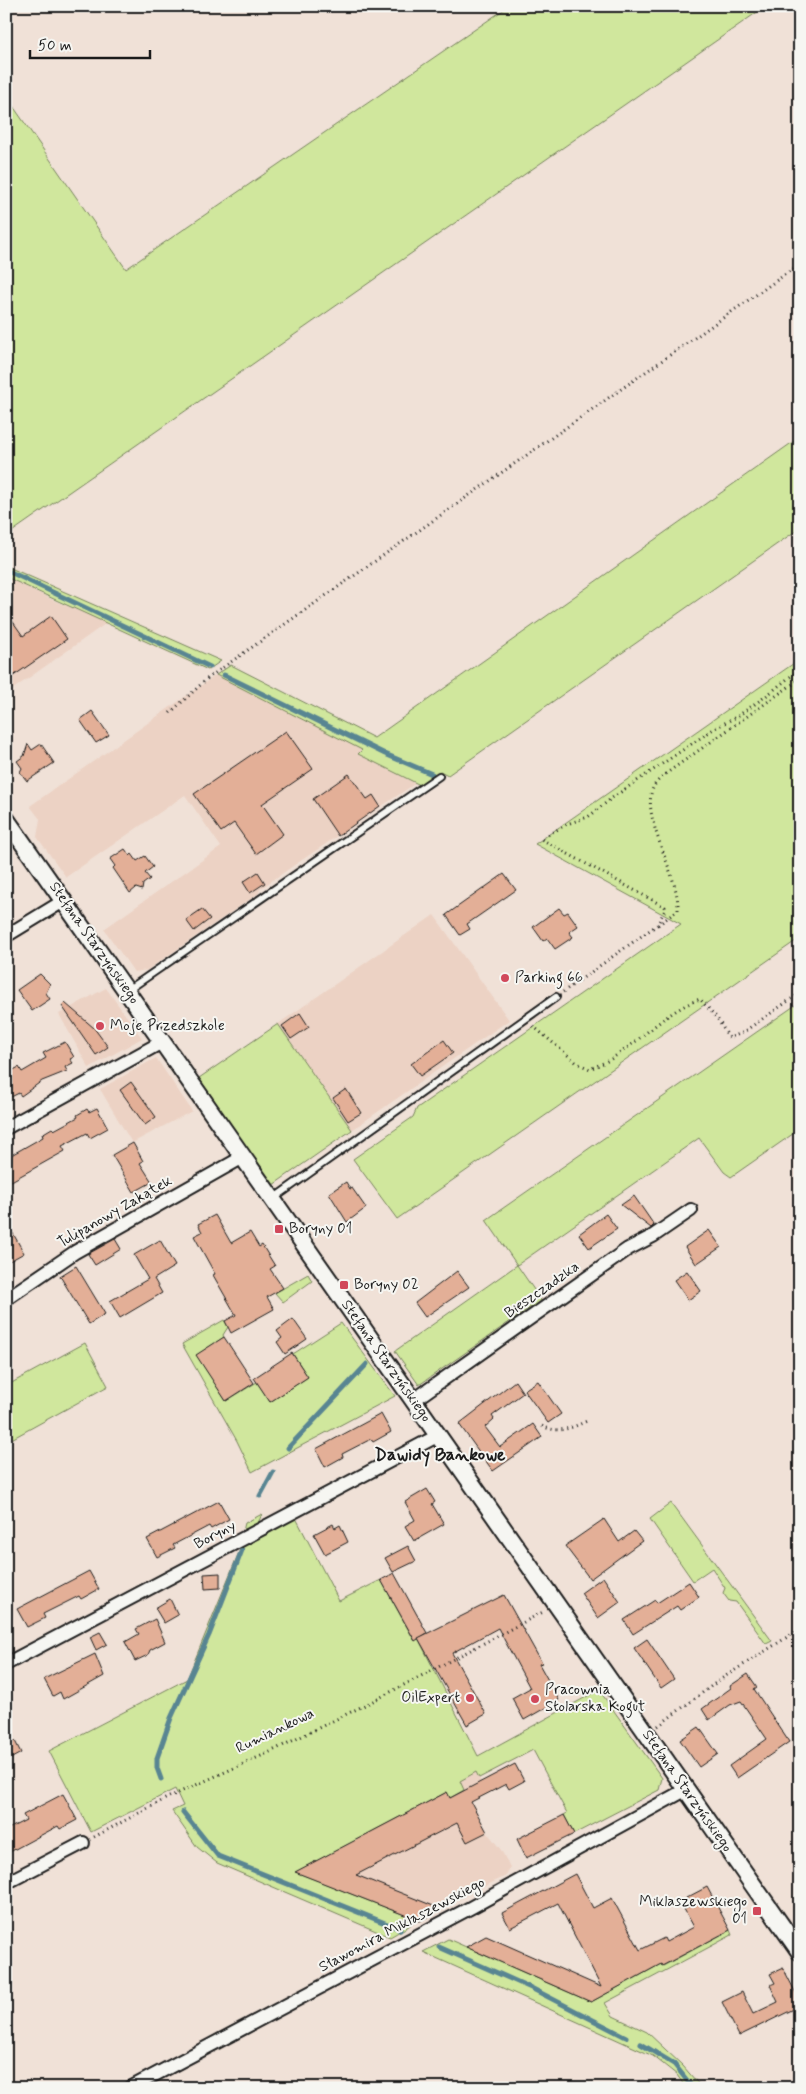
<svg xmlns="http://www.w3.org/2000/svg" width="806" height="2094" viewBox="0 0 806 2094" font-family="Mynerve,sans-serif">
	<style>
		.built { fill: #ecd2c4 }
		.green { fill: #d0e79d; stroke: #76825c }
		.lines { fill: none; stroke-linecap: round; stroke-linejoin: round }
		.stream { stroke: #598592; stroke-width: 5 }
		.building { fill: #e3af97; stroke: #1c1c1c }
		.service-casing { stroke: #1c1c1c; stroke-width: 10 }
		.minor-casing { stroke: #1c1c1c; stroke-width: 16 }
		.tertiary-casing { stroke: #1c1c1c; stroke-width: 20 }
		.path { stroke: #1c1c1c; stroke-width: 3; stroke-dasharray: 1 4; stroke-linecap: butt }
		.service { stroke: #f6f6f2; stroke-width: 6 }
		.minor { stroke: #f6f6f2; stroke-width: 12 }
		.tertiary { stroke: #f6f6f2; stroke-width: 16 }
		.poi-dot { fill: #d1495b; stroke: #f6f6f2; stroke-width: 2 }
		.labels { text-anchor: middle; dominant-baseline: central; stroke-width: 4; stroke-linejoin: round; paint-order: stroke }
		.street-label { font-size: 15px; fill: #1c1c1c; stroke: #f6f6f2 }
		.poi-label { font-size: 15px; fill: #1c1c1c; stroke: #f6f6f2; text-anchor: start }
		.quarter-label { font-size: 18px; font-weight: bold; fill: #1c1c1c; stroke: #f6f6f2 }
	</style>
	<rect width="100%" height="100%" fill="#f0e1d7"/>
	<filter id="ink" filterUnits="userSpaceOnUse"><feTurbulence type="fractalNoise" baseFrequency=".02" numOctaves="2"/><feDisplacementMap in="SourceGraphic" scale="10" xChannelSelector="R" yChannelSelector="G"/><feConvolveMatrix kernelMatrix="1 2 1 2 8 2 1 2 1" color-interpolation-filters="sRGB"/></filter>
	<g filter="url(#ink)">
		<g class="built">
			<polygon points="6,577 55,601 108,622 6,694"/>
			<polygon points="216,675 363,750 358,754 416,783 293,866 260,889 259,893 147,970 134,972 104,929 221,847 185,795 66,877 37,837 40,819 30,806"/>
			<polygon points="434,915 509,1020 352,1130 278,1024"/>
			<polygon points="106,988 142,1038 89,1068 59,1014"/>
			<polygon points="156,1058 192,1111 132,1143 100,1089"/>
			<polygon points="476,1772 487,1794 471,1802 487,1832 501,1850 510,1867 506,1876 464,1896 420,1921 295,1872 447,1792 451,1798 464,1791 460,1781"/>
		</g>
		<g class="green">
			<polygon points="509,6 766,6 6,536 6,96 126,269"/>
			<polygon points="800,437 800,528 448,775 440,771 420,785 358,754 362,750 216,675 231,665 374,738"/>
			<polygon points="6,566 221,661 208,670 6,577"/>
			<polygon points="800,659 800,938 397,1219 353,1159 413,1117 417,1108 681,924 535,844"/>
			<polygon points="800,1002 800,1129 731,1177 724,1172 699,1138 517,1265 541,1300 419,1385 395,1351 517,1265 486,1220"/>
			<polygon points="278,1024 352,1130 273,1185 199,1078"/>
			<polygon points="308,1274 312,1281 283,1302 275,1293"/>
			<polygon points="224,1320 228,1327 223,1335 224,1337 197,1355 226,1401 257,1382 270,1402 308,1377 293,1354 341,1323 395,1396 252,1472 237,1441 182,1344"/>
			<polygon points="85,1343 108,1386 6,1442 6,1386"/>
			<polygon points="671,1503 772,1641 766,1644 736,1602 729,1601 723,1593 725,1588 712,1568 693,1581 650,1519"/>
			<polygon points="262,1514 256,1528 242,1535 245,1523"/>
			<polygon points="296,1518 339,1601 381,1580 414,1640 418,1638 478,1756 599,1690 662,1778 659,1790 574,1834 564,1815 567,1813 533,1750 479,1778 476,1772 460,1781 464,1790 450,1798 447,1792 296,1872 415,1919 409,1926 390,1937 217,1863 197,1847 172,1811 183,1806 175,1789 91,1832 49,1751 187,1679 241,1547"/>
			<polygon points="730,1930 732,1935 605,2003 613,2016 647,2032 683,2066 702,2088 686,2088 677,2075 653,2056 423,1952 448,1939 591,2002 661,1964 663,1966"/>
		</g>
		<g class="lines">
			<g class="stream">
				<polyline points="6,570 210,667"/>
				<polyline points="224,675 385,754 432,774"/>
				<polyline points="288,1448 367,1364"/>
				<polyline points="260,1496 273,1472"/>
				<polyline points="161,1779 157,1768 157,1758 171,1718 209,1635 242,1550"/>
				<polyline points="183,1812 218,1856 400,1929"/>
				<polyline points="439,1947 531,1988 626,2037"/>
				<polyline points="641,2044 674,2064 693,2088"/>
			</g>
		</g>
		<g class="building">
			<polygon points="6,612 23,636 51,616 67,639 6,681"/>
			<polygon points="92,711 109,735 96,743 80,720"/>
			<polygon points="286,731 313,769 262,804 283,834 256,854 234,823 221,832 194,794"/>
			<polygon points="28,744 32,750 41,744 54,763 27,781 20,772 22,768 17,761 24,756"/>
			<polygon points="349,774 367,799 373,795 380,806 338,836 313,799"/>
			<polygon points="125,849 130,856 132,854 137,861 145,856 153,867 145,873 150,879 143,884 142,890 136,888 130,893 113,868 115,866 110,859"/>
			<polygon points="258,872 265,883 250,893 243,882"/>
			<polygon points="504,874 516,890 467,924 470,929 460,935 446,915"/>
			<polygon points="559,908 564,914 568,912 578,926 569,932 573,937 555,949 547,938 543,941 533,927"/>
			<polygon points="202,909 210,919 194,931 186,920"/>
			<polygon points="40,974 50,984 46,993 50,999 32,1011 17,990"/>
			<polygon points="65,1003 94,1028 108,1047 96,1055 62,1006"/>
			<polygon points="300,1013 309,1027 291,1039 282,1026"/>
			<polygon points="444,1040 453,1053 420,1076 411,1064"/>
			<polygon points="65,1042 74,1057 70,1059 73,1063 65,1067 67,1071 42,1081 21,1096 19,1093 11,1097 6,1088 6,1074 19,1067 22,1072 46,1058 43,1053"/>
			<polygon points="131,1082 156,1117 145,1125 120,1090"/>
			<polygon points="346,1089 361,1113 348,1121 333,1098"/>
			<polygon points="97,1108 108,1128 90,1138 87,1133 62,1146 65,1151 6,1184 6,1158 43,1137 42,1134 52,1128 54,1130 78,1117 77,1115 87,1109 89,1112"/>
			<polygon points="133,1143 143,1161 140,1163 152,1182 134,1192 112,1155"/>
			<polygon points="346,1182 350,1189 352,1188 366,1208 347,1222 329,1193"/>
			<polygon points="634,1196 654,1225 651,1228 621,1205"/>
			<polygon points="606,1214 617,1229 589,1248 579,1234"/>
			<polygon points="215,1215 231,1243 250,1232 259,1247 262,1245 275,1266 270,1269 283,1288 267,1297 274,1309 231,1333 225,1321 236,1315 213,1275 215,1274 194,1236 202,1232 198,1224"/>
			<polygon points="6,1221 24,1253 6,1263"/>
			<polygon points="709,1230 721,1247 696,1264 685,1247"/>
			<polygon points="115,1239 121,1249 95,1265 88,1254"/>
			<polygon points="160,1240 175,1266 154,1279 162,1293 120,1318 110,1301 148,1279 134,1255"/>
			<polygon points="76,1266 105,1314 89,1324 60,1276"/>
			<polygon points="457,1271 469,1287 425,1317 415,1303"/>
			<polygon points="687,1271 701,1291 688,1300 674,1280"/>
			<polygon points="293,1319 307,1339 285,1354 277,1342 282,1338 277,1331"/>
			<polygon points="224,1337 254,1383 226,1401 196,1355"/>
			<polygon points="292,1353 308,1377 270,1402 254,1378"/>
			<polygon points="515,1381 523,1393 492,1416 494,1419 485,1427 500,1447 533,1424 542,1437 493,1471 459,1424"/>
			<polygon points="538,1381 561,1414 548,1423 524,1390"/>
			<polygon points="381,1414 391,1432 373,1442 371,1439 342,1454 343,1457 325,1467 316,1449"/>
			<polygon points="427,1489 435,1502 432,1504 444,1524 414,1541 405,1526 415,1520 405,1502"/>
			<polygon points="219,1501 229,1519 211,1529 209,1526 173,1545 175,1548 157,1557 147,1539"/>
			<polygon points="604,1519 619,1542 634,1531 642,1541 590,1579 565,1546"/>
			<polygon points="333,1524 335,1528 340,1525 348,1542 325,1554 314,1534"/>
			<polygon points="408,1546 416,1561 393,1572 385,1558"/>
			<polygon points="89,1571 99,1589 81,1599 79,1596 43,1614 45,1618 27,1627 17,1609"/>
			<polygon points="220,1573 220,1588 205,1589 204,1574"/>
			<polygon points="394,1573 427,1633 415,1641 381,1580"/>
			<polygon points="603,1577 620,1602 598,1618 581,1593"/>
			<polygon points="689,1582 699,1597 680,1610 677,1606 633,1634 624,1620 655,1600 657,1603"/>
			<polygon points="504,1595 542,1663 539,1664 559,1700 524,1720 512,1698 530,1688 498,1628 452,1653 486,1714 467,1725 418,1638"/>
			<polygon points="170,1599 178,1615 164,1623 155,1608"/>
			<polygon points="155,1619 165,1642 150,1650 148,1655 135,1661 125,1642 139,1634 136,1629"/>
			<polygon points="100,1632 107,1644 96,1650 90,1637"/>
			<polygon points="647,1639 674,1679 661,1688 634,1648"/>
			<polygon points="95,1654 104,1676 63,1699 60,1692 53,1696 44,1679"/>
			<polygon points="748,1674 757,1687 754,1689 789,1742 737,1778 729,1766 767,1739 741,1701 730,1705 709,1720 702,1709 731,1688 730,1686"/>
			<polygon points="699,1727 718,1754 699,1767 680,1740"/>
			<polygon points="15,1741 21,1753 10,1759 6,1751 6,1745"/>
			<polygon points="515,1764 524,1781 509,1789 506,1784 471,1802 487,1832 467,1842 457,1823 356,1875 441,1909 420,1921 295,1872 447,1792 450,1798"/>
			<polygon points="63,1794 77,1820 60,1829 58,1826 6,1854 6,1830 26,1820 23,1815"/>
			<polygon points="564,1815 574,1834 526,1858 517,1839"/>
			<polygon points="575,1874 593,1908 612,1898 640,1950 664,1938 666,1942 694,1927 684,1909 690,1906 686,1898 707,1887 730,1930 662,1966 661,1964 591,2002 466,1947 486,1936 601,1987 558,1903 510,1928 502,1913"/>
			<polygon points="783,1968 800,2001 800,2006 739,2036 722,2002 742,1992 753,2014 778,2002 770,1985 775,1983 770,1974"/>
		</g>
		<g class="lines">
			<defs>
				<g id="service">
					<polyline points="128,990 439,776"/>
					<polyline points="273,1199 556,997"/>
				</g>
				<g id="minor">
					<polyline points="6,936 65,900"/>
					<polyline points="6,1128 162,1042"/>
					<polyline points="6,1299 75,1252 243,1157"/>
					<polyline points="414,1400 628,1249 653,1236 691,1210"/>
					<polyline points="6,1664 439,1435"/>
					<polyline points="6,1883 83,1843"/>
					<polyline points="130,2088 470,1908 687,1789"/>
				</g>
				<polyline id="tertiary" points="6,819 800,1952"/>
			</defs>
			<use href="#service" class="service-casing"/>
			<use href="#minor" class="minor-casing"/>
			<use href="#tertiary" class="tertiary-casing"/>
			<g class="path">
				<polyline points="170,713 208,678 800,264"/>
				<path d="M658,925l20,-15c2,-35 -40,-95 -24,-124 2,-4 7,-8 10,-11l136,-96"/>
				<polyline points="563,992 657,925 665,910 665,907 541,839 567,824 588,817 612,798 715,728 738,716 766,696 800,669"/>
				<path d="M533,1026l44,37 13,6c8,-4 17,-7 24,-12 30,-19 52,-46 86,-58l17,19 12,20 13,-5 58,-40"/>
				<path d="M542,1426c17,8 29,2 45,-5"/>
				<polyline points="658,1726 721,1679 800,1629"/>
				<polyline points="94,1837 169,1797 270,1752 381,1697 545,1611"/>
			</g>
			<use href="#service" class="service"/>
			<use href="#minor" class="minor"/>
			<use href="#tertiary" class="tertiary"/>
		</g>
	</g>
	<g class="poi-dot">
		<circle cx="505" cy="978" r="5"/>
		<circle cx="100" cy="1026" r="5"/>
		<rect x="274" y="1224" width="10" height="10" rx="2.5"/>
		<rect x="339" y="1280" width="10" height="10" rx="2.5"/>
		<circle cx="470" cy="1698" r="5"/>
		<circle cx="535" cy="1699" r="5"/>
		<rect x="752" y="1906" width="10" height="10" rx="2.5"/>
	</g>
	<g class="labels">
		<g class="street-label">
			<text transform="translate(94 943) rotate(55)">Stefana Starzyńskiego</text>
			<text transform="translate(115 1212) rotate(-30)">Tulipanowy Zakątek</text>
			<text transform="translate(542 1290) rotate(-35)">Bieszczadzka</text>
			<text transform="translate(386 1361) rotate(55)">Stefana Starzyńskiego</text>
			<text transform="translate(215 1535) rotate(-28)">Boryny</text>
			<text transform="translate(275 1731) rotate(-26)">Rumiankowa</text>
			<text transform="translate(687 1791) rotate(55)">Stefana Starzyńskiego</text>
			<text transform="translate(402 1925) rotate(-28)">Sławomira Miklaszewskiego</text>
		</g>
		<g class="poi-label">
			<text x="515" y="978">Parking 66</text>
			<text x="110" y="1026">Moje Przedszkole</text>
			<text x="289" y="1229">Boryny 01</text>
			<text x="354" y="1285">Boryny 02</text>
			<text x="545" y="1690">Pracownia<tspan x="545" dy="17">Stolarska Kogut</tspan></text>
			<text x="460" y="1698" text-anchor="end">OilExpert</text>
			<text x="747" y="1902" text-anchor="end">Miklaszewskiego<tspan x="747" dy="17">01</tspan></text>
		</g>
		<g class="quarter-label">
			<text x="440" y="1455">Dawidy Bankowe</text>
		</g>
	</g>
	<rect width="806" height="2094" fill="none" stroke="#f6f6f2" stroke-width="25"/>
	<rect x="12" y="12" width="781" height="2069" fill="none" stroke="#1c1c1c" stroke-width="2" filter="url(#ink)"/>
	<path d="M30 50v8h120v-8" fill="none" stroke="#1c1c1c" stroke-width="2.5"/>
	<text x="38" y="50" font-size="15" fill="#1c1c1c" stroke="#f6f6f2" stroke-width="4" paint-order="stroke">50 m</text>
</svg>
